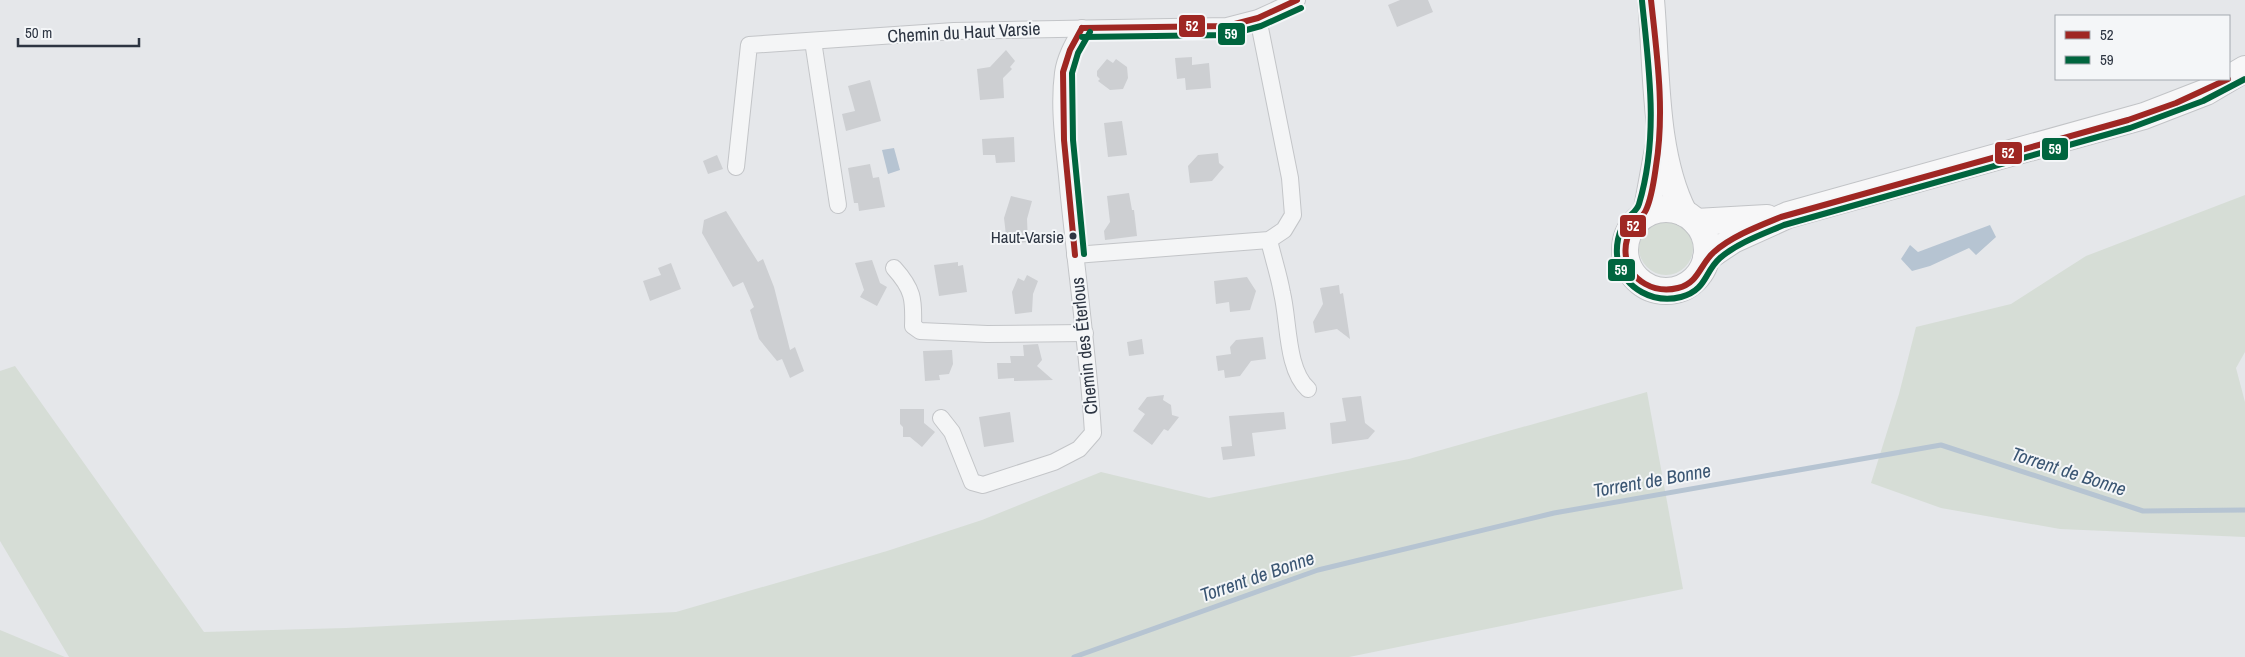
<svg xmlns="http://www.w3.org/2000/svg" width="2245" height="657" viewBox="0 0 2245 657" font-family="'Archivo Narrow',sans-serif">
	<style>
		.green { fill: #d6ddd6 }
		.water { fill: #b6c4d2 }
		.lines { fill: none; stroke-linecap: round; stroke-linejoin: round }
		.stream { stroke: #b6c4d2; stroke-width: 5 }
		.building { fill: #cdcfd2 }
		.street-casing { stroke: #c3c5c8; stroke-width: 18 }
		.primary-casing { stroke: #c2c4c7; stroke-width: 28 }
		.street { stroke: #f4f5f6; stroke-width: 16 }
		.primary { stroke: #f7f7f8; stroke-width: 26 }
		.bus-1-casing { stroke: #f4f6f8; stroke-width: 10 }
		.bus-2-casing { stroke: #f4f6f8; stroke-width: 10 }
		.bus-1 { stroke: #9f2723; stroke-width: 6 }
		.bus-2 { stroke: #00653e; stroke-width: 6 }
		.bus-dot { fill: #2d3542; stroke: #f4f6f8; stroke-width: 2 }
		.labels { text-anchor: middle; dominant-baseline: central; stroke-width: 4; stroke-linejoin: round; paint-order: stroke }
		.bus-label { font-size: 17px; fill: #2d3542; stroke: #f4f6f8; text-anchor: end }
		.street-label { font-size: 18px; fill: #2d3542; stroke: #f4f6f8 }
		.water-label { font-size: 19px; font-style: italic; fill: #3a5572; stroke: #f4f6f8 }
		.line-badge { stroke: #f4f6f8; stroke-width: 2 }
		.badge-label { font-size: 14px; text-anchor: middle; font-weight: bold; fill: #fff }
	</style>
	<rect width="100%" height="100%" fill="#e5e7ea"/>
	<g class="green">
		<polygon points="2245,195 2245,352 2236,368 2245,402 2245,537 2060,529 1941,508 1871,483 1899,394 1916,327 2011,304 2086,256"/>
		<circle cx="1666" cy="248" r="27"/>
		<polygon points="15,366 204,632 346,628 676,612 887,551 982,520 1101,472 1209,498 1409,459 1647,392 1683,589 1349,657 69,657 0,541 0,371"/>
		<polygon points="0,630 65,657 0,657"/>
	</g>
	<g class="water">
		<polygon points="894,148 900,170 888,174 882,150"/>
		<polygon points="1990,225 1996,237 1976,255 1969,248 1930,266 1912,271 1901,259 1910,245 1918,252"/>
	</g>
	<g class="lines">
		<polyline class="stream" points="1074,657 1318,570 1554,513 1941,445 2143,511 2245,510"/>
	</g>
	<g class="building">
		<polygon points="1400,0 1428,0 1433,12 1397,27 1388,5"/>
		<polygon points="1006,50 1015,61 1010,67 1012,69 1003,78 1004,98 980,100 977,69 990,67"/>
		<polygon points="1192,57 1192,65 1209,63 1211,88 1186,90 1185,78 1177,79 1175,58"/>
		<polygon points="1107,59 1113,63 1116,59 1127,67 1128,78 1123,89 1110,90 1098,81 1100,79 1097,76 1097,71"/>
		<polygon points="870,80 881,121 846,131 842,114 855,111 848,86"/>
		<polygon points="1122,121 1127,155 1108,157 1104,123"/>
		<polygon points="1014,137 1015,162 996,163 995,155 983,155 982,139"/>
		<polygon points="1218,153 1219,163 1224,167 1212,181 1190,183 1188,166 1198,155"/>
		<polygon points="717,155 723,169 708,174 703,161"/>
		<polygon points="870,164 873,178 879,177 885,207 859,211 858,203 854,203 848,168"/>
		<polygon points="1129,193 1132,210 1134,210 1137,236 1105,240 1104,231 1110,222 1107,196"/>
		<polygon points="1011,196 1032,201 1027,219 1028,242 1007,244 1004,218"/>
		<polygon points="726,211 758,262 763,259 774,287 790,350 795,347 804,371 790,378 782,359 777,361 759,339 750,310 754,307 743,282 733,287 702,233 704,220"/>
		<polygon points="872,260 880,283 887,287 877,306 860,297 864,290 855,263"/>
		<polygon points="958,262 958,266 963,265 967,292 939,296 934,265"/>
		<polygon points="671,263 681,289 650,301 643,281 661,275 658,268"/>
		<polygon points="1027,275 1038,281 1033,294 1032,312 1015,314 1012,292 1018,278 1024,281"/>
		<polygon points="1247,277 1256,291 1250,310 1230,312 1229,302 1216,304 1214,281"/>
		<polygon points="1339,285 1340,294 1343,293 1350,339 1337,329 1315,333 1313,322 1323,304 1320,288"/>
		<polygon points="1263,337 1266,359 1251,361 1240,376 1225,378 1224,370 1218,371 1216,356 1231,354 1230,347 1236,340"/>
		<polygon points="1142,339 1144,354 1129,356 1127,342"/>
		<polygon points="1038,344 1042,360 1037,366 1053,380 1014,381 1014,378 998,379 997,363 1011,363 1010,356 1024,356 1023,345"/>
		<polygon points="952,350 953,364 949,374 939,375 940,380 925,381 923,351"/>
		<polygon points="1164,395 1163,400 1171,405 1172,415 1179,417 1168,431 1164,429 1152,445 1133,431 1145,414 1138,409 1147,397"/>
		<polygon points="1361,396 1365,423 1375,431 1368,439 1332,444 1330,423 1346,421 1342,398"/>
		<polygon points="900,409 924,409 924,423 935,432 922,447 910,437 903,437 903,427 900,424"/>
		<polygon points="1010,412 1014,442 984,447 979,417"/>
		<polygon points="1284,412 1286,429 1252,433 1255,456 1223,460 1221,447 1232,446 1229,416"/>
	</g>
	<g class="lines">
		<defs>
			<g id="street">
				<polyline points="813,41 838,205"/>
				<polyline points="736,167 749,45 954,31 1227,26 1258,18 1297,0"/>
				<path d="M1269,240c4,18 10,35 13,53 7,28 4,76 26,96"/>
				<polyline points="1075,255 1269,240 1284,230 1293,215 1290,178 1258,18"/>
				<path d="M894,268c19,21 20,31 19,58l7,5 67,3 98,-1"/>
				<path d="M941,418l11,14 20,50 11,3 71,-23 25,-13 14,-16c-5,-82 -17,-164 -25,-246 -3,-37 -10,-77 -5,-114 2,-16 11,-31 19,-45"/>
			</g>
			<g id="primary">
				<path d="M1651,0c6,66 2,153 33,213"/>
				<circle cx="1666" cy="250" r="41"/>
				<polyline points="1646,214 1658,149"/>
				<polyline points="1696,222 1767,218"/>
				<polyline points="1706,258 1733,240 1788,215 2144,116 2206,92 2245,69"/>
			</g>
		</defs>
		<use href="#street" class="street-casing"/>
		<use href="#primary" class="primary-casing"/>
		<use href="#street" class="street"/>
		<use href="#primary" class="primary"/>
		<defs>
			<g id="bus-1">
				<path d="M1651,0c6,55 14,111 5,166 -2,14 -4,31 -10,44 -2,5 -6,8 -10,12 -8,9 -12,23 -10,35 4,24 29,37 52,31 21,-5 22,-24 36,-36 18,-16 45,-26 67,-35l347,-97 48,-17 52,-24"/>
				<polyline points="1082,28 1227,26 1258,18 1297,0"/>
				<polyline points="1075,255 1064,140 1063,72 1070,50 1082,28"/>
			</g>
			<g id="bus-2">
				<path d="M1642,1c7,68 17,136 -3,203 -2,7 -8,10 -12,15 -9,12 -12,28 -9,43 7,27 36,42 63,35 26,-7 23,-25 39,-39 17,-15 43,-24 64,-33l346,-97 73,-27 42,-22"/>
				<polyline points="1082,37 1228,35 1261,26 1301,8"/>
				<polyline points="1084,254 1073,140 1072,73 1078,53 1090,32"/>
			</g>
		</defs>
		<use href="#bus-1" class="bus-1-casing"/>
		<use href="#bus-2" class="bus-2-casing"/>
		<use href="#bus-1" class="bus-1"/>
		<use href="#bus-2" class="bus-2"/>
	</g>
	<circle class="bus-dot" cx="1073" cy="236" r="4.5"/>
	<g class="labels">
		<g class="bus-label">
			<text x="1064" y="236">Haut-Varsie</text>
		</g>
		<g class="street-label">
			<text transform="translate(964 32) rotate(-3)">Chemin du Haut Varsie</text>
			<text transform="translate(1084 346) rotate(-96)">Chemin des Éterlous</text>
		</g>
		<g class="water-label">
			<text transform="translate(2069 471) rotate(18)">Torrent de Bonne</text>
			<text transform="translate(1652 480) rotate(-10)">Torrent de Bonne</text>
			<text transform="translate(1257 576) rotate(-19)">Torrent de Bonne</text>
		</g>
	</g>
	<g class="line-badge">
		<rect x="1178" y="14" width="28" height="24" rx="5" fill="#9f2723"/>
		<rect x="1217" y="22" width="29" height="24" rx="5" fill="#00653e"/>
		<rect x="2041" y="137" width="28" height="24" rx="5" fill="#00653e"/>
		<rect x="1994" y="141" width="29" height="24" rx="5" fill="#9f2723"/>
		<rect x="1619" y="214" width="28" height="24" rx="5" fill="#9f2723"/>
		<rect x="1607" y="258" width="29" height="24" rx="5" fill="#00653e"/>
	</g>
	<g class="badge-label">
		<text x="1192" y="31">52</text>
		<text x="1231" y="39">59</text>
		<text x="2055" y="154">59</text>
		<text x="2008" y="158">52</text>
		<text x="1633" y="231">52</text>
		<text x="1621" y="275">59</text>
	</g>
	<rect x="2055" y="15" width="175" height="65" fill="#f4f6f8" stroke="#a4a9af"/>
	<rect x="2065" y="31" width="25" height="8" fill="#9f2723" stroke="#a4a9af"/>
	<text x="2100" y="40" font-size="15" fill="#2d3542">52</text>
	<rect x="2065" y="56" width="25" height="8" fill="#00653e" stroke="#a4a9af"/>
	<text x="2100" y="65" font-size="15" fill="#2d3542">59</text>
	<path d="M18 38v8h121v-8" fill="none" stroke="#2d3542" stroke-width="2.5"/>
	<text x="25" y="38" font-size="15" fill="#2d3542" stroke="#f4f6f8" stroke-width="4" paint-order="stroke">50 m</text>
</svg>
